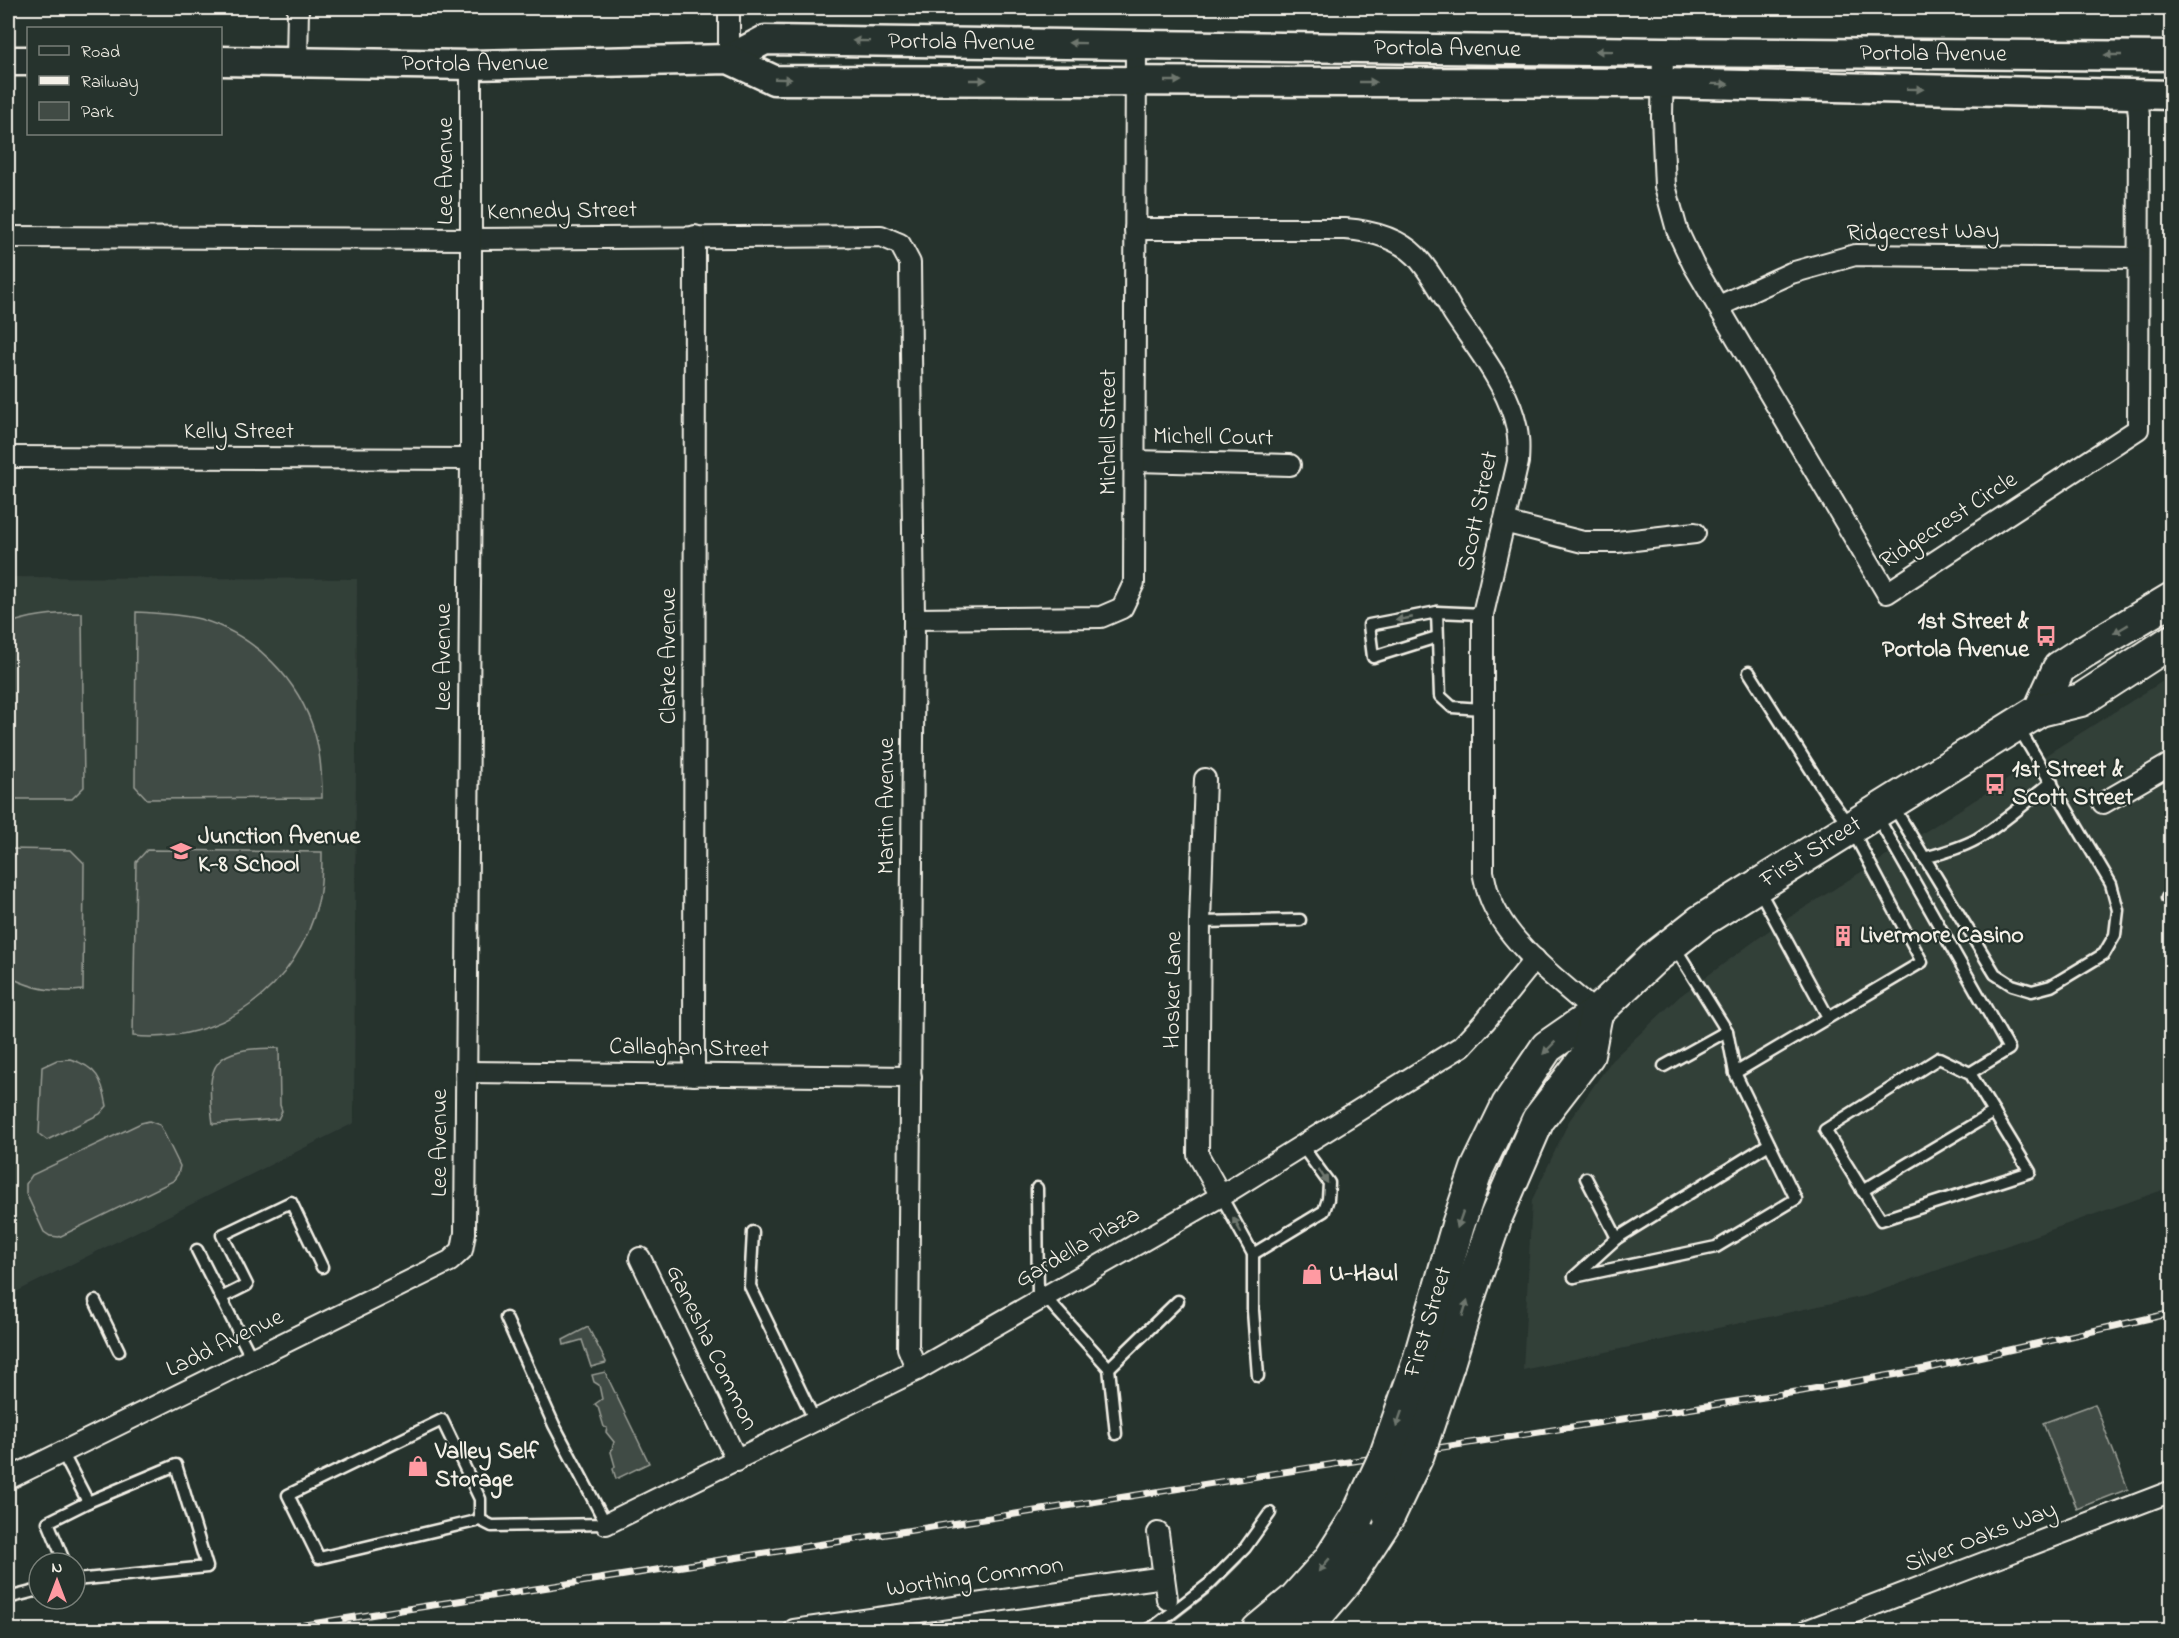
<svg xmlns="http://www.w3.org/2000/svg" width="2179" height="1638" viewBox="0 0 2179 1638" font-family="'Indie Flower',sans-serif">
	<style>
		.built { fill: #333f39 }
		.green { fill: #414b45; stroke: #9a9e96; stroke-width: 1.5 }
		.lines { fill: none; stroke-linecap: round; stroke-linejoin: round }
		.stream { stroke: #9fa39b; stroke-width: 5 }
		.service-casing { stroke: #f4f1e8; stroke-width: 15 }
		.minor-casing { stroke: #f4f1e8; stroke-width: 24 }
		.secondary-casing { stroke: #f4f1e8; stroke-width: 33 }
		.primary-casing { stroke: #f4f1e8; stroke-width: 36 }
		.service { stroke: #26332d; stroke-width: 10 }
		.minor { stroke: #26332d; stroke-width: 20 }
		.secondary { stroke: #26332d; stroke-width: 28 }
		.primary { stroke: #26332d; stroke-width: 32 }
		.rail-casing { stroke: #f4f1e8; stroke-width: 7 }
		.rail { stroke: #26332d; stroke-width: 4.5; stroke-dasharray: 14; stroke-linecap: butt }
		.primary-bridge-casing { stroke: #f4f1e8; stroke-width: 36; stroke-linecap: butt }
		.primary-bridge { stroke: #26332d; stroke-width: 32 }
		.oneway { fill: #6e766e }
		.labels { text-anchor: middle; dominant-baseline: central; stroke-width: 4.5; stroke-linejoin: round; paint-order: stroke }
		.street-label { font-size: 24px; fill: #f4f1e8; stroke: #26332d }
		.poi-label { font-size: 24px; font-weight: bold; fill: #f4f1e8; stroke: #26332d; text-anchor: start }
	</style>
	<rect width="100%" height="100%" fill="#26332d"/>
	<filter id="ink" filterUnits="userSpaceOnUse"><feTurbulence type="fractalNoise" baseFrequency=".0167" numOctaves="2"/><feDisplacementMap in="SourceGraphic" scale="12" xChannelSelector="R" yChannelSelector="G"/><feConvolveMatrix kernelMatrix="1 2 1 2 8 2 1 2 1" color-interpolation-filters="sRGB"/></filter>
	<g filter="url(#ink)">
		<g class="built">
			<polygon points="8,577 357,579 354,1123 8,1296"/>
			<polygon points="2171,676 2171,1187 1865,1296 1523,1370 1532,1200 1569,1121 1612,1060 1680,996 1771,929"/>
		</g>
		<g class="green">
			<path d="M136,612c22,1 43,2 64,7 55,16 99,60 115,115 6,21 7,43 7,64l-175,1 -12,-13z"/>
			<path d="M82,613l2,174 -12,12h-64v-175c23,-9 49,-11 74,-11z"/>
			<path d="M8,849l63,1 13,13 -1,127c-27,3 -52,-1 -75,-14z"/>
			<path d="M147,850l175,2c0,17 0,34 -4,50 -20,85 -97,143 -185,134l3,-174z"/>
			<path d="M279,1048l1,57 2,6 -4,8 -65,5c-8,-63 0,-76 66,-76z"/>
			<path d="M70,1059c27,8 32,20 37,47l-7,8 -53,26 -8,-6 3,-67 15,-7z"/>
			<polygon points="149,1121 160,1125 180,1166 178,1174 173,1181 59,1237 50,1236 44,1232 26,1193 26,1184 32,1175 141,1123"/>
			<polygon points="588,1327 606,1362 606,1363 591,1367 582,1340 564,1345 563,1340"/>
			<polygon points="605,1372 649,1463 616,1479 613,1469 615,1466 611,1452 614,1442 606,1432 607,1428 604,1427 598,1407 595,1404 602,1399 599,1385 594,1382 592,1375"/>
			<polygon points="2095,1404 2128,1489 2077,1509 2043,1423"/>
		</g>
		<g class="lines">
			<polyline class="stream" points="1159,1630 1213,1588 1240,1561"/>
			<defs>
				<g id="service">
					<polyline points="1437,612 1440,696 1452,707 1482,709"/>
					<polyline points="1437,637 1373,657 1369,625 1437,612 1483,614"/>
					<polyline points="1892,804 1995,974 2012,985 2032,991 2051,986 2104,954 2115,935 2118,910 2111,884 2018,727"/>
					<polyline points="1877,816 2009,1049 1970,1073 2030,1172 1881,1220 1825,1130 1939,1058 1970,1073"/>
					<path d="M1924,858c18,-5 37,-10 53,-19 27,-16 50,-38 75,-57"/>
					<polyline points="1758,888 1828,1017"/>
					<polyline points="2167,898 2172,895"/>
					<polyline points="1200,922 1300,920"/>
					<polyline points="1674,946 1727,1031 1735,1073 1922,962 1851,828 1825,792 1749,672"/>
					<polyline points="1664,1066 1727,1031"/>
					<polyline points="1586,1178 1617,1238"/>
					<polyline points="1037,1188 1038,1301"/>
					<polyline points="1862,1191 1994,1112"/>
					<polyline points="1221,1196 1253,1254 1253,1311 1258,1376"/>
					<polyline points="753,1232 750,1286 815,1421"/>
					<polyline points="197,1250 252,1359"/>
					<polyline points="1253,1254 1324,1211 1328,1199 1329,1183 1302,1146"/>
					<polyline points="1574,1277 1716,1247 1796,1199 1735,1073"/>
					<polyline points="1574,1277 1617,1238 1769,1144"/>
					<polyline points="1045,1297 1109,1368 1178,1301"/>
					<polyline points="221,1298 247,1285 222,1235 291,1202 322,1267"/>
					<polyline points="95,1301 119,1351"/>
					<polyline points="1109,1368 1116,1434"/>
					<polyline points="62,1452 88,1502"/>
					<polyline points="480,1520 480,1499 442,1420 288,1495 319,1558 480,1520 492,1526 606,1524 554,1425 506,1318"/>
					<polyline points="65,1563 48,1522 88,1502 176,1465 207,1567 75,1580"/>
					<polyline points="8,1598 39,1590"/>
					<polyline points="1147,1630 1156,1625 1209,1584 1245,1548 1270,1513"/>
				</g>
				<g id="minor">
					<polyline points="1663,52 1662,117 1665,186 1677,230 1693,264 1887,593 2138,429 2139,116 2137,94"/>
					<polyline points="729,59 729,8"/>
					<polyline points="297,62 298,8"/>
					<path d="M1135,229h210c26,2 52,8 71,27 15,16 27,39 38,58 21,32 49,66 60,103 5,16 5,29 4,45l-35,152v258c2,8 3,16 6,23 16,47 70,86 107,118"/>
					<polyline points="8,237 472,239 881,236 900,244 910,263 914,619 908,1348 917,1370"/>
					<polyline points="1719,306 1791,273 1855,255 2137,258"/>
					<polyline points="8,457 471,459"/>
					<polyline points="1135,461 1290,465"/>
					<polyline points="1504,522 1583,542 1617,542 1695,533"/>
					<polyline points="914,619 1101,617 1122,608 1134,583 1136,44"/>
					<polyline points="1205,779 1200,922 1198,1155 1221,1196"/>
					<polyline points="2103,803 2172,763"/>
					<polyline points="466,1072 911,1077"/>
					<polyline points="694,1075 695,236"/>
					<polyline points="640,1258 737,1461"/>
					<polyline points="8,1479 450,1261 462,1250 465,1233 471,459 471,65"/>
					<polyline points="606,1524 917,1370 1221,1196 1462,1046 1486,1020 1535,959"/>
					<polyline points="1158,1533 1167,1599"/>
					<polyline points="794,1630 1164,1577"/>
					<polyline points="1808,1630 2172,1491"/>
				</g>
				<g id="secondary">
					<path id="s1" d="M729,59l36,-19 898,12 509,4"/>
					<polyline points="8,61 28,61"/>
					<path id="s2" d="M220,61l251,4 258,-6 45,21 887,3 511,12"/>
				</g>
				<g id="primary">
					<polyline points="2040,710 2059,668 2085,651 2172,599"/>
					<path id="s3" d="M1418,1364l40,-139 19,-56 31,-64 39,-58 49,-34 58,-55 47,-37 339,-211 41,-10 91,-59"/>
					<polyline points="1448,1364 1471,1290 1496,1217 1538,1120 1588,1055 1596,1013"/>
					<polyline points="1258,1630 1294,1600 1329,1561 1357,1517"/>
					<polyline points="1304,1630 1346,1581 1389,1515"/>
				</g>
			</defs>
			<use href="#service" class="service-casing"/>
			<use href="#minor" class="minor-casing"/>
			<use href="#secondary" class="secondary-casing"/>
			<use href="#primary" class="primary-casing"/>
			<use href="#service" class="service"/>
			<use href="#minor" class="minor"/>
			<use href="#secondary" class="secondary"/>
			<use href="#primary" class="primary"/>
			<defs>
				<polyline id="rail" points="273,1630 1802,1391 1925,1369 2172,1313"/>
			</defs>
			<use href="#rail" class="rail-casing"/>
			<use href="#rail" class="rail"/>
			<defs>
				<g id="primary-bridge">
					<polyline points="1389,1515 1418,1454 1448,1364"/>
					<polyline points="1357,1517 1386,1455 1418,1364"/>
				</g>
			</defs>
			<use href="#primary-bridge" class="primary-bridge-casing"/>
			<use href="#primary-bridge" class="primary-bridge"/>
		</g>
		<defs><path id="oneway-solid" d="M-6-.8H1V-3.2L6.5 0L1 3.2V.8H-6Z" transform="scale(1.5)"/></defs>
		<g class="oneway">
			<use href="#oneway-solid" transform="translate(861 41) rotate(-179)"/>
			<use href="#oneway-solid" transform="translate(1077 43) rotate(-179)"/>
			<use href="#oneway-solid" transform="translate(1604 51) rotate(-179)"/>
			<use href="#oneway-solid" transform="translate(2113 55) rotate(-180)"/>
			<use href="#oneway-solid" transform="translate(783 79) rotate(2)"/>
			<use href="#oneway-solid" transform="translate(978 80)"/>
			<use href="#oneway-solid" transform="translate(1173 81)"/>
			<use href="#oneway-solid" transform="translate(1368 82)"/>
			<use href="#oneway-solid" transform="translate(1720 84) rotate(1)"/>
			<use href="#oneway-solid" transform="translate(1915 89) rotate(1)"/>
			<use href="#oneway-solid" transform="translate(1404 619) rotate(169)"/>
			<use href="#oneway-solid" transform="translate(2121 629) rotate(149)"/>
			<use href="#oneway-solid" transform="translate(1549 1048) rotate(135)"/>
			<use href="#oneway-solid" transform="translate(1323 1176) rotate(57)"/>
			<use href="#oneway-solid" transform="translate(1460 1220) rotate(109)"/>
			<use href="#oneway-solid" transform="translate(1237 1225) rotate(-119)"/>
			<use href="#oneway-solid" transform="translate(1465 1308) rotate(-73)"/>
			<use href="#oneway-solid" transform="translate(1399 1419) rotate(109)"/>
			<use href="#oneway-solid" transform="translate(1324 1565) rotate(130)"/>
		</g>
	</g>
	<defs>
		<symbol id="bus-bare" viewBox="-9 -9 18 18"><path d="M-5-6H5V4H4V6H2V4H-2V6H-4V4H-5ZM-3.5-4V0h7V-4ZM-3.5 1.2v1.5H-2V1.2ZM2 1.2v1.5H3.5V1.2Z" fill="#ff9aa2" stroke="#26332d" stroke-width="2.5" paint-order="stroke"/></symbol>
		<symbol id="school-bare" viewBox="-9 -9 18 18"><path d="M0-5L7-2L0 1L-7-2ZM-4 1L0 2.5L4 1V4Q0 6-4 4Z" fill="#ff9aa2" stroke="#26332d" stroke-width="2.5" paint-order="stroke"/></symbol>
		<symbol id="building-bare" viewBox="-9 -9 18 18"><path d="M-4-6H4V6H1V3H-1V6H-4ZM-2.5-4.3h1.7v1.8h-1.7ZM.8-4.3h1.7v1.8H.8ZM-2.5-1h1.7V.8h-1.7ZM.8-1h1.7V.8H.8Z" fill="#ff9aa2" stroke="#26332d" stroke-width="2.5" paint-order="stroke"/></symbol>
		<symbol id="shop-bare" viewBox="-9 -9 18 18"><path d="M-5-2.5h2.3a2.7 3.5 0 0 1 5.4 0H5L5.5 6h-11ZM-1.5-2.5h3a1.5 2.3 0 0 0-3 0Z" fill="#ff9aa2" stroke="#26332d" stroke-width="2.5" paint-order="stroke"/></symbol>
	</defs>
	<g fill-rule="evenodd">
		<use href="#bus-bare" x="2031" y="621" width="30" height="30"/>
		<use href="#bus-bare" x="1980" y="769" width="30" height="30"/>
		<use href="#school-bare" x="166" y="836" width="30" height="30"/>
		<use href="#building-bare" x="1828" y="921" width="30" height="30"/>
		<use href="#shop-bare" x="1297" y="1259" width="30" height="30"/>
		<use href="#shop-bare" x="403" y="1451" width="30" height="30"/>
	</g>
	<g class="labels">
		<g class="street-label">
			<text stroke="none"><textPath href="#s1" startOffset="237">Portola Avenue</textPath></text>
			<text stroke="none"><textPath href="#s1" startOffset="723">Portola Avenue</textPath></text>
			<text stroke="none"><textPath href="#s1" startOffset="1209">Portola Avenue</textPath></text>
			<text stroke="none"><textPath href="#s2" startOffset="255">Portola Avenue</textPath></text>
			<text transform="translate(446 171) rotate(-90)">Lee Avenue</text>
			<text transform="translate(562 212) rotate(-1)">Kennedy Street</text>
			<text transform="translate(1923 233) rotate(-1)">Ridgecrest Way</text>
			<text x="239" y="432">Kelly Street</text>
			<text transform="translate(1109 432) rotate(-90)">Michell Street</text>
			<text transform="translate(1213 438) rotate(1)">Michell Court</text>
			<text transform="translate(1479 511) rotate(-78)">Scott Street</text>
			<text transform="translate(1949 521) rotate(-33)">Ridgecrest Circle</text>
			<text transform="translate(669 656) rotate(-90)">Clarke Avenue</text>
			<text transform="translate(444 657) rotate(-90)">Lee Avenue</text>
			<text transform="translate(887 806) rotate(-90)">Martin Avenue</text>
			<text stroke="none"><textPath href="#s3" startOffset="674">First Street</textPath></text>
			<text transform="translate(1174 990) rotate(-89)">Hosker Lane</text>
			<text transform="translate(689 1049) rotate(1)">Callaghan Street</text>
			<text transform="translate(440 1143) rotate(-90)">Lee Avenue</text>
			<text transform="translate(1078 1248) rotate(-30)">Gardella Plaza</text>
			<text transform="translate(1429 1322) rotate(-73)">First Street</text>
			<text transform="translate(225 1344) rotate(-26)">Ladd Avenue</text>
			<text transform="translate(711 1348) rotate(64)">Ganesha Common</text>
			<text transform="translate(1981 1538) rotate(-21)">Silver Oaks Way</text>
			<text transform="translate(975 1578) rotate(-8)">Worthing Common</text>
		</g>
		<g class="poi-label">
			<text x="2029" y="622" text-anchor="end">1st Street &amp;<tspan x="2029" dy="28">Portola Avenue</tspan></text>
			<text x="2012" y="770">1st Street &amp;<tspan x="2012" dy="28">Scott Street</tspan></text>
			<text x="198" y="837">Junction Avenue<tspan x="198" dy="28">K-8 School</tspan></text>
			<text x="1860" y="936">Livermore Casino</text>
			<text x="1329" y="1274">U-Haul</text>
			<text x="435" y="1452">Valley Self<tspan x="435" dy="28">Storage</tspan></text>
		</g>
	</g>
	<rect width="2179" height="1638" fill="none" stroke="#26332d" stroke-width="30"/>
	<rect x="15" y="15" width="2149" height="1608" fill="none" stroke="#f4f1e8" stroke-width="2" filter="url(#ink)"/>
	<rect x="27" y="27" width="195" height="108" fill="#26332d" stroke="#787f78" stroke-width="1.5"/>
	<rect x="39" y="46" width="30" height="9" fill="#26332d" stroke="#787f78" stroke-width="1.5"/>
	<text x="81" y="57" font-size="18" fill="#f4f1e8">Road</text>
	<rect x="39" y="76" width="30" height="9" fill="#f4f1e8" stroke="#787f78" stroke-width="1.5"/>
	<text x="81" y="87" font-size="18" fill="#f4f1e8">Railway</text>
	<rect x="39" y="102" width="30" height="18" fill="#414b45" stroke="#787f78" stroke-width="1.5"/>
	<text x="81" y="117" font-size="18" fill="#f4f1e8">Park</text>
	<g transform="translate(57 1581)"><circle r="28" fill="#26332d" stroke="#787f78" stroke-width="1.5"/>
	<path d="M0-4.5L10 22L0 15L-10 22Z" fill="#ff9aa2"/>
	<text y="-9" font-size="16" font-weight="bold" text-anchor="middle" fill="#f4f1e8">N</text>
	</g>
</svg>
